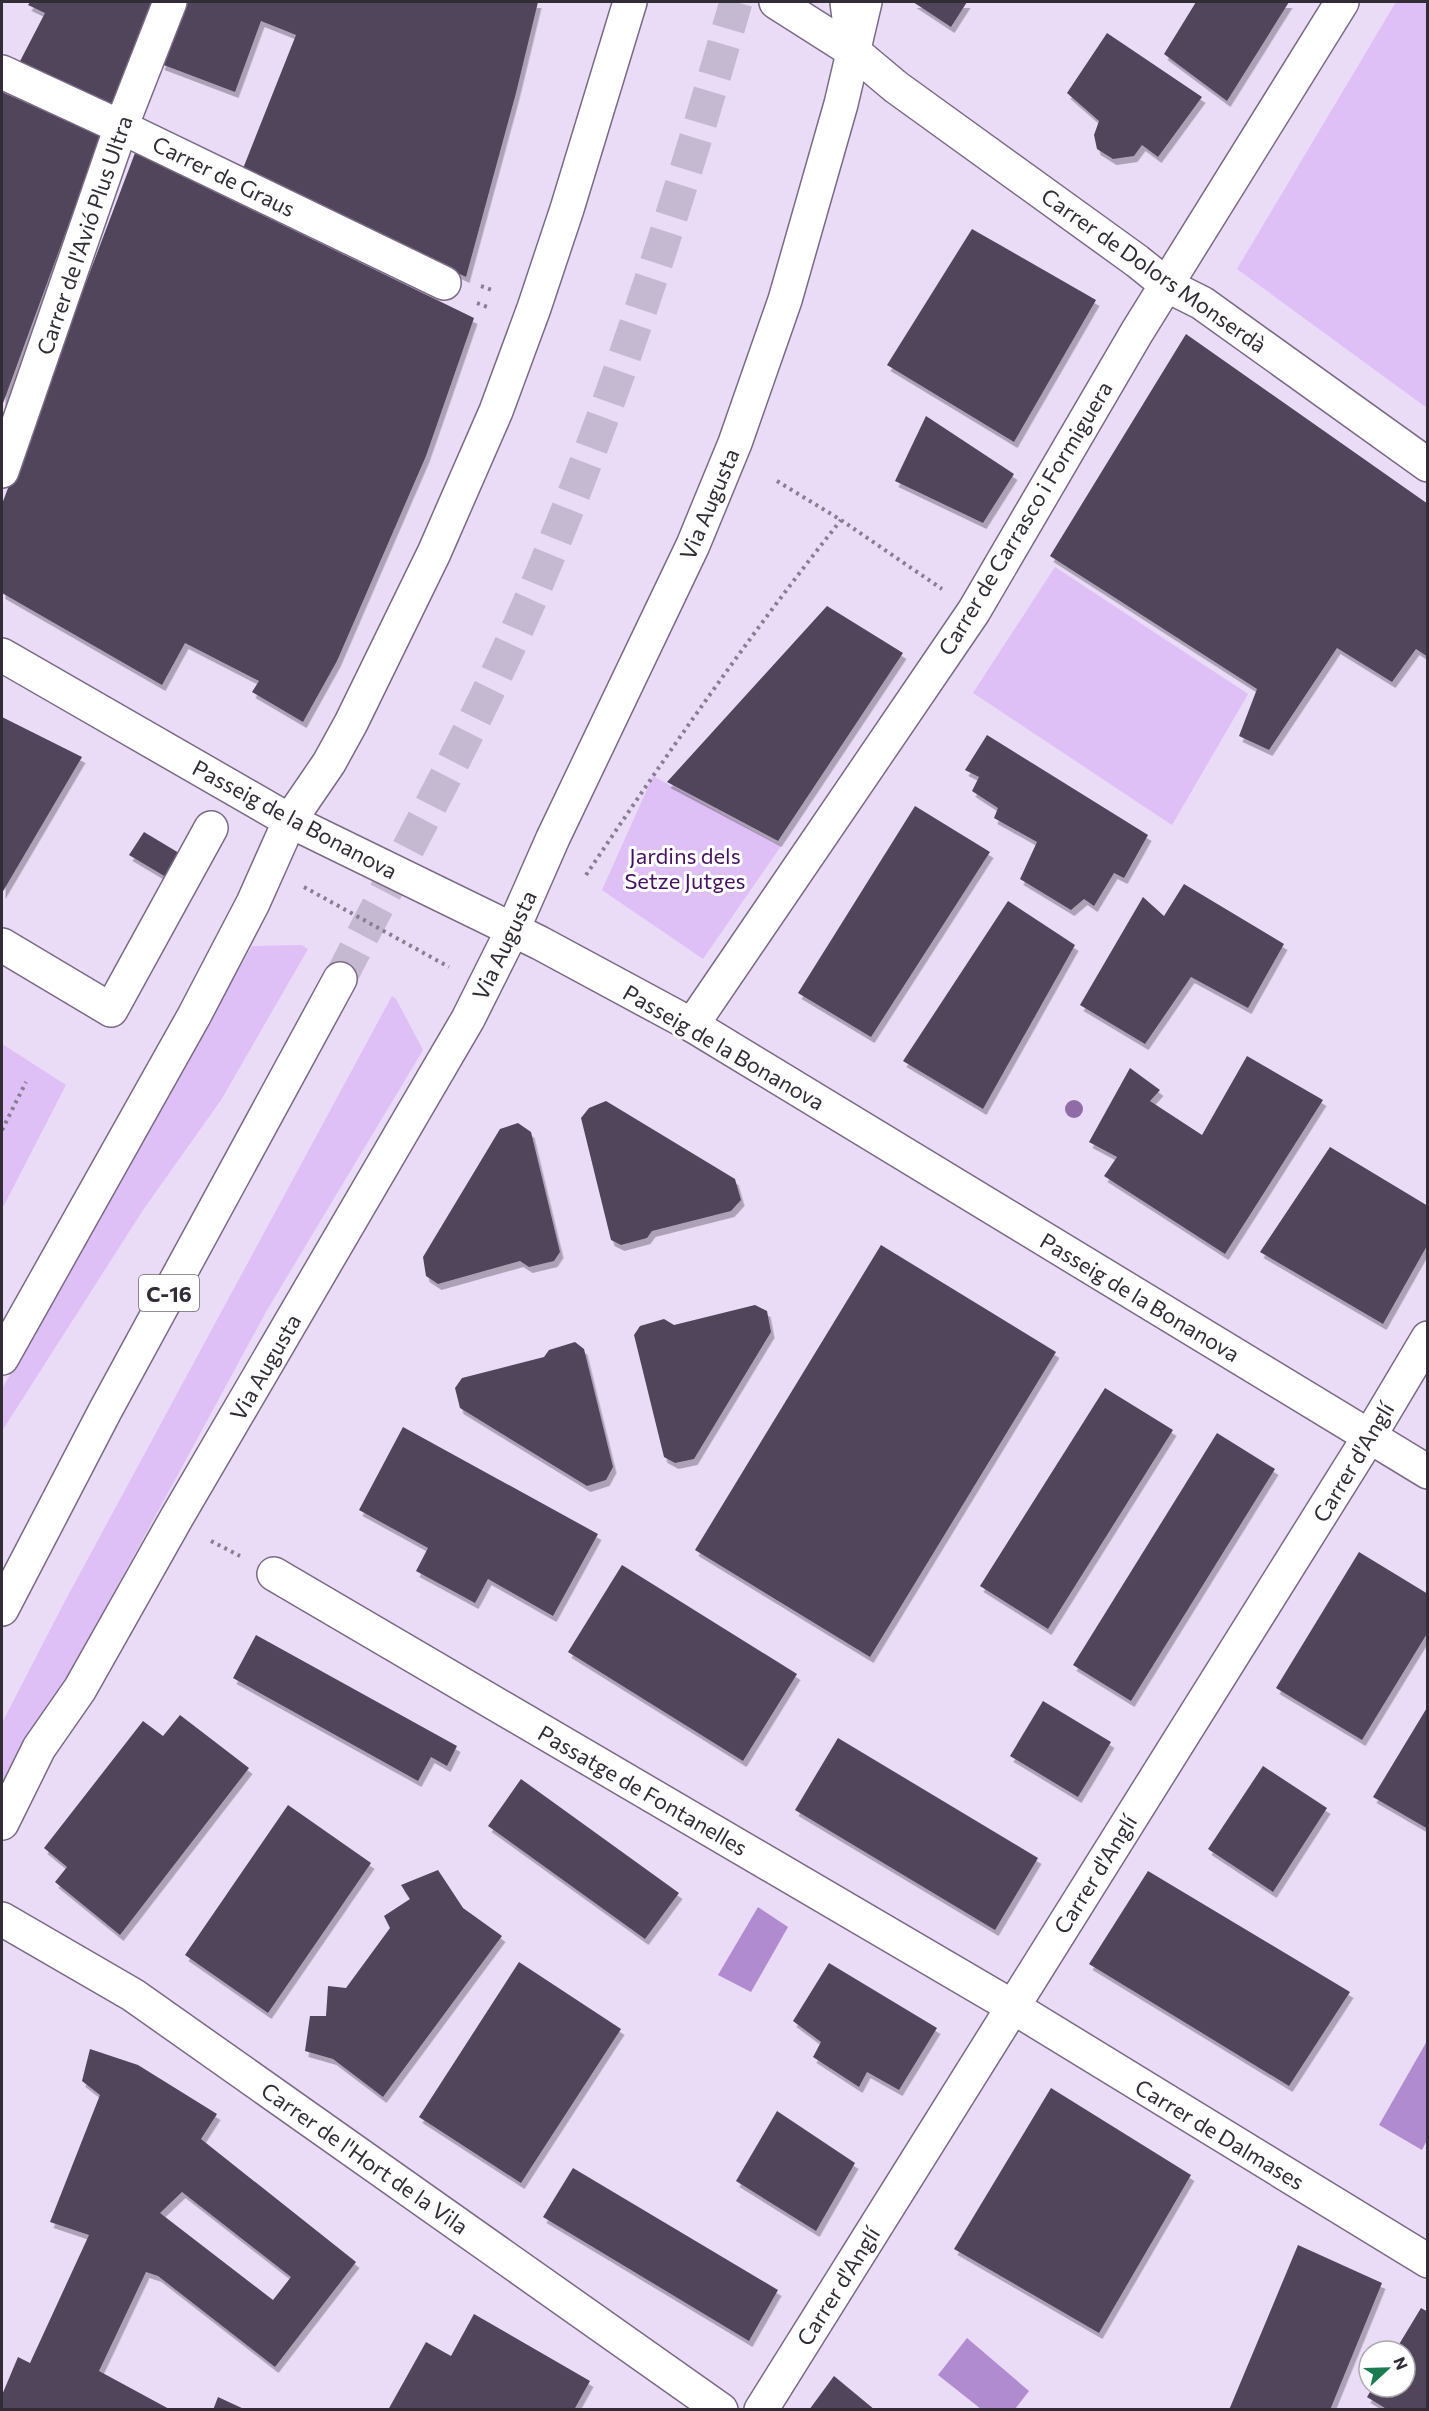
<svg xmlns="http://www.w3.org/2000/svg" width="1429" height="2411" viewBox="0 0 1429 2411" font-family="Commissioner,sans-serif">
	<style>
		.green { fill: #debff6 }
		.water { fill: #b18bcf }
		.building { fill: #51455c; fill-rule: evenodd; filter: url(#shadow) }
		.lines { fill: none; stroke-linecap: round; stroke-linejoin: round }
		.highway-tunnel { stroke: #c5b8d1; stroke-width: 33; stroke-dasharray: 33 16; stroke-linecap: butt }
		.street-casing { stroke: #796b84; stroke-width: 36 }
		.secondary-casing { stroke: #796b84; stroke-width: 36 }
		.highway-casing { stroke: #796b84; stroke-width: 36 }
		.path { stroke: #887e91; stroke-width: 4; stroke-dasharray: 3 4.5; stroke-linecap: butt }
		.street { stroke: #fff; stroke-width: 33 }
		.secondary { stroke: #fff; stroke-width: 33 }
		.highway { stroke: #fff; stroke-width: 33 }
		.tree { fill: #906ca6 }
		.labels { text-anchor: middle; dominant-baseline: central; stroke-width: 6; stroke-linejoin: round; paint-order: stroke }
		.shield { fill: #fff; stroke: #706b73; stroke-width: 1.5 }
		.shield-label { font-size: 21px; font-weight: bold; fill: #322c37 }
		.street-label { font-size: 22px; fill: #322c37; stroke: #fff }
		.park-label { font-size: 22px; fill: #461263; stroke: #fff }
	</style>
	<defs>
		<filter id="shadow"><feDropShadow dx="3.5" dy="6" stdDeviation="0" flood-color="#0004"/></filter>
	</defs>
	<rect width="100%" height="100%" fill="#eadbf7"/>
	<g class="green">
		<polygon points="1396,2 1427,2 1427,408 1237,269"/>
		<polygon points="1055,567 1248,694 1172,825 973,693"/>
		<polygon points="653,776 781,846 703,959 602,890"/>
		<polygon points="301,945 308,949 221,1100 143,1210 2,1431 2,1389 252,946"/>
		<polygon points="392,996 396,999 423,1050 267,1310 2,1799 2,1723 64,1603"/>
		<polygon points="2,1044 66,1085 2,1209"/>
	</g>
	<g class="water">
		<polygon points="758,1907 788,1927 751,1992 718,1975"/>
		<polygon points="1427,2041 1427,2140 1422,2150 1379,2125"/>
		<polygon points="967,2338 1029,2391 1015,2409 981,2409 938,2375"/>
	</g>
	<g class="building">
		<polygon points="30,2 152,2 111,110 17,67 45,13 28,5"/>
		<polygon points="185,2 538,2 516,93 466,277 242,171 296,35 261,21 235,92 161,64"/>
		<polygon points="913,2 967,2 951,27"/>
		<polygon points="1196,2 1289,2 1227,101 1164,54"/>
		<polygon points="1107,33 1202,97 1158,157 1142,145 1134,156 1113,159 1097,149 1094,135 1099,121 1067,93"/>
		<polygon points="2,92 101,136 2,406"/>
		<polygon points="135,153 474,318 426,456 337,661 303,722 252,692 259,681 185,643 162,685 2,593 2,504"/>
		<polygon points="972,229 1096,300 1014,442 887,365"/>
		<polygon points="1186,334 1428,504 1428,657 1416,649 1392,682 1337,648 1269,750 1239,736 1257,689 1050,556"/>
		<polygon points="926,416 1014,474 983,523 895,481"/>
		<polygon points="827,606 903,653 778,841 667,782"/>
		<polygon points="2,717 82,757 2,893"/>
		<polygon points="987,735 1148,835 1124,878 1114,873 1094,906 1084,899 1071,910 1020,879 1037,842 994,818 998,808 972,791 979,777 965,770"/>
		<polygon points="915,806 990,852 871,1037 798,993"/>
		<polygon points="144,832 184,856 171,880 129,855"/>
		<polygon points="1184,884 1284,944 1248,1008 1191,977 1145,1044 1080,1005 1143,897 1164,916"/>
		<polygon points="1008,901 1075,945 983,1109 903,1061"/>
		<polygon points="1247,1056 1323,1100 1225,1254 1104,1176 1117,1157 1089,1142 1130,1068 1160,1090 1150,1101 1202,1135"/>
		<polygon points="606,1101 735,1179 741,1200 731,1211 652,1231 647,1238 621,1245 611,1240 581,1118 589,1108"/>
		<polygon points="518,1123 531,1132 560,1252 554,1261 529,1267 520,1261 438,1284 426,1276 423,1257 500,1129"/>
		<polygon points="1330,1147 1428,1206 1428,1244 1383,1324 1260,1252"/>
		<polygon points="881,1245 1056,1352 870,1657 695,1550"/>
		<polygon points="755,1305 767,1311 771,1332 694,1459 675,1463 664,1457 634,1335 640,1326 664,1319 674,1325"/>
		<polygon points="575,1342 584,1349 613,1467 606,1480 587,1486 460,1408 455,1388 462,1378 544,1357 549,1350"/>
		<polygon points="1105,1388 1173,1430 1048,1629 980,1586"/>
		<polygon points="403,1427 598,1534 553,1616 488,1579 475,1603 416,1571 428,1548 359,1510"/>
		<polygon points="1217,1433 1275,1469 1131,1701 1073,1665"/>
		<polygon points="1359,1552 1428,1594 1428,1632 1362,1740 1276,1688"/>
		<polygon points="622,1565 797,1674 743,1761 568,1652"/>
		<polygon points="256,1635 457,1746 447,1766 431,1757 418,1781 233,1678"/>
		<polygon points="1043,1701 1111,1742 1078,1797 1010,1756"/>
		<polygon points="1428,1706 1428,1829 1373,1797"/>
		<polygon points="180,1715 249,1768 120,1935 55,1882 67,1867 44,1848 143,1721 163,1736"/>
		<polygon points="838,1738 1038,1858 995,1930 795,1810"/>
		<polygon points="1263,1766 1327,1808 1273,1892 1208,1849"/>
		<polygon points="521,1779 679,1893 645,1939 488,1826"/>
		<polygon points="288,1805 371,1863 268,2013 185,1955"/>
		<polygon points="438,1870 463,1908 502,1936 383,2097 333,2059 305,2051 310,2016 326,2016 328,1986 346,1988 390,1928 384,1916 410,1899 401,1885"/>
		<polygon points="1148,1871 1350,1992 1289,2086 1089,1964"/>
		<polygon points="519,1962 621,2029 521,2183 419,2117"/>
		<polygon points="829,1963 937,2028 899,2090 867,2072 859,2087 813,2057 821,2042 793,2021"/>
		<path d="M90,2049l48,16 79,49 -16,25 155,123 -81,105 -117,-91 -12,-4 -47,99 72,39h-169v-15l16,-38 12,6 59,-128 -39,-13 50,-127 -18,-14zM182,2192l109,85 -18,23 -113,-87z"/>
		<polygon points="1051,2088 1191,2175 1099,2333 954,2249"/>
		<polygon points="777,2111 855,2163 816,2231 736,2181"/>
		<polygon points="573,2168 778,2290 749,2341 543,2217"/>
		<polygon points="1298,2245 1382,2283 1330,2410 1229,2410"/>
		<polygon points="1421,2308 1428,2312 1428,2410 1388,2410 1367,2397 1373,2387 1405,2387 1405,2351 1395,2351"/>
		<polygon points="474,2314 590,2381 574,2410 388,2410 426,2342 451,2356"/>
		<polygon points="834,2376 875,2410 809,2410"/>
		<polygon points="218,2397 246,2410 213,2410"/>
	</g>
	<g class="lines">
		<path class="highway-tunnel" d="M340,979c70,-137 147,-272 205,-414 77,-185 136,-372 191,-563"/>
		<defs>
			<g id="street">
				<polyline points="853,51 896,87 1137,261 1168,286 1202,303 1428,465"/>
				<polyline points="2,72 121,127 444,283"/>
				<polyline points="2,471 121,127 170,2"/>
				<polyline points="2,945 111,1010 211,828"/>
				<polyline points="692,1025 974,611 1137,332 1342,2"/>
				<polyline points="274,1574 1013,2007 1428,2261"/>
				<polyline points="2,1919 133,1995 721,2410"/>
				<polyline points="761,2410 1369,1437 1428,1338"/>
			</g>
			<g id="secondary">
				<polyline points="776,2 853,51"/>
				<polyline points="2,655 292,822 540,943 692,1025 1428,1472"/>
				<polyline points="2,1358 194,1016 253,903 290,820 329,763 351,723 434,553 496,411 534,308 567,209 630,2"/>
				<polyline points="2,1823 39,1748 80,1689 177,1517 468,1019 513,929 553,838 693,545 735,443 785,300 841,104 865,2"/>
			</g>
			<g id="highway">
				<polyline points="847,2 853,51"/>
				<polyline points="2,1609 105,1411 340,979"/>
			</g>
		</defs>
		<use href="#street" class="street-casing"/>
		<use href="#secondary" class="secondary-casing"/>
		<use href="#highway" class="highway-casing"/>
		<g class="path">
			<polyline points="481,286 495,291"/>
			<polyline points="477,303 490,308"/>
			<polyline points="777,481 841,520 942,589"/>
			<path d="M586,875c81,-121 164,-241 255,-355"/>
			<polyline points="304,887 449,967"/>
			<polyline points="2,1130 26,1082"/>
			<polyline points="211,1541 240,1556"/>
		</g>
		<use href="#street" class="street"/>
		<use href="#secondary" class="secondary"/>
		<use href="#highway" class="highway"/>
	</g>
	<circle class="tree" cx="1074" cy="1109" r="9"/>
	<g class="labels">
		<rect class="shield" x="139" y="1275" width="60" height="36" rx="4.5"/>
		<g class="shield-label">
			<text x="169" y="1293">C-16</text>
		</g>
		<g class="street-label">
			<text transform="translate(224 176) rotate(26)">Carrer de Graus</text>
			<text transform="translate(84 235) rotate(-71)">Carrer de l'Avió Plus Ultra</text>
			<text transform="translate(1154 270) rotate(35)">Carrer de Dolors Monserdà</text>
			<text transform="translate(709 504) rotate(-67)">Via Augusta</text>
			<text transform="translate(1025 518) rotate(-59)">Carrer de Carrasco i Formiguera</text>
			<text transform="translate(295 819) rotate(28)">Passeig de la Bonanova</text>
			<text transform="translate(504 945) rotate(-64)">Via Augusta</text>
			<text transform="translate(724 1047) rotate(30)">Passeig de la Bonanova</text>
			<text transform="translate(1140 1297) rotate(31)">Passeig de la Bonanova</text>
			<text transform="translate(265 1367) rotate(-60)">Via Augusta</text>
			<text transform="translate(1353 1462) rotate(-59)">Carrer d'Anglí</text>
			<text transform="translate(643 1790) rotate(30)">Passatge de Fontanelles</text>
			<text transform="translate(1095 1874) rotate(-58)">Carrer d'Anglí</text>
			<text transform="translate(1220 2134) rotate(31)">Carrer de Dalmases</text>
			<text transform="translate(365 2158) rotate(35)">Carrer de l'Hort de la Vila</text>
			<text transform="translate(838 2286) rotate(-58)">Carrer d'Anglí</text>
		</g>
		<g class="park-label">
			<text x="685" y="855">Jardins dels<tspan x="685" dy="25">Setze Jutges</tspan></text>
		</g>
	</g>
	<rect width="1429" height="2411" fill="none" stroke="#322c37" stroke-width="6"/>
	<g transform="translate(1387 2369) rotate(68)"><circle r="28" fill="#ffffff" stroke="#adabaf" stroke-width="1.5"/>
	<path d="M0-4.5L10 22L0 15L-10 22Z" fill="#1a7a51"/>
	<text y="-9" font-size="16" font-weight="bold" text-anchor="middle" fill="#322c37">N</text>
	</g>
</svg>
